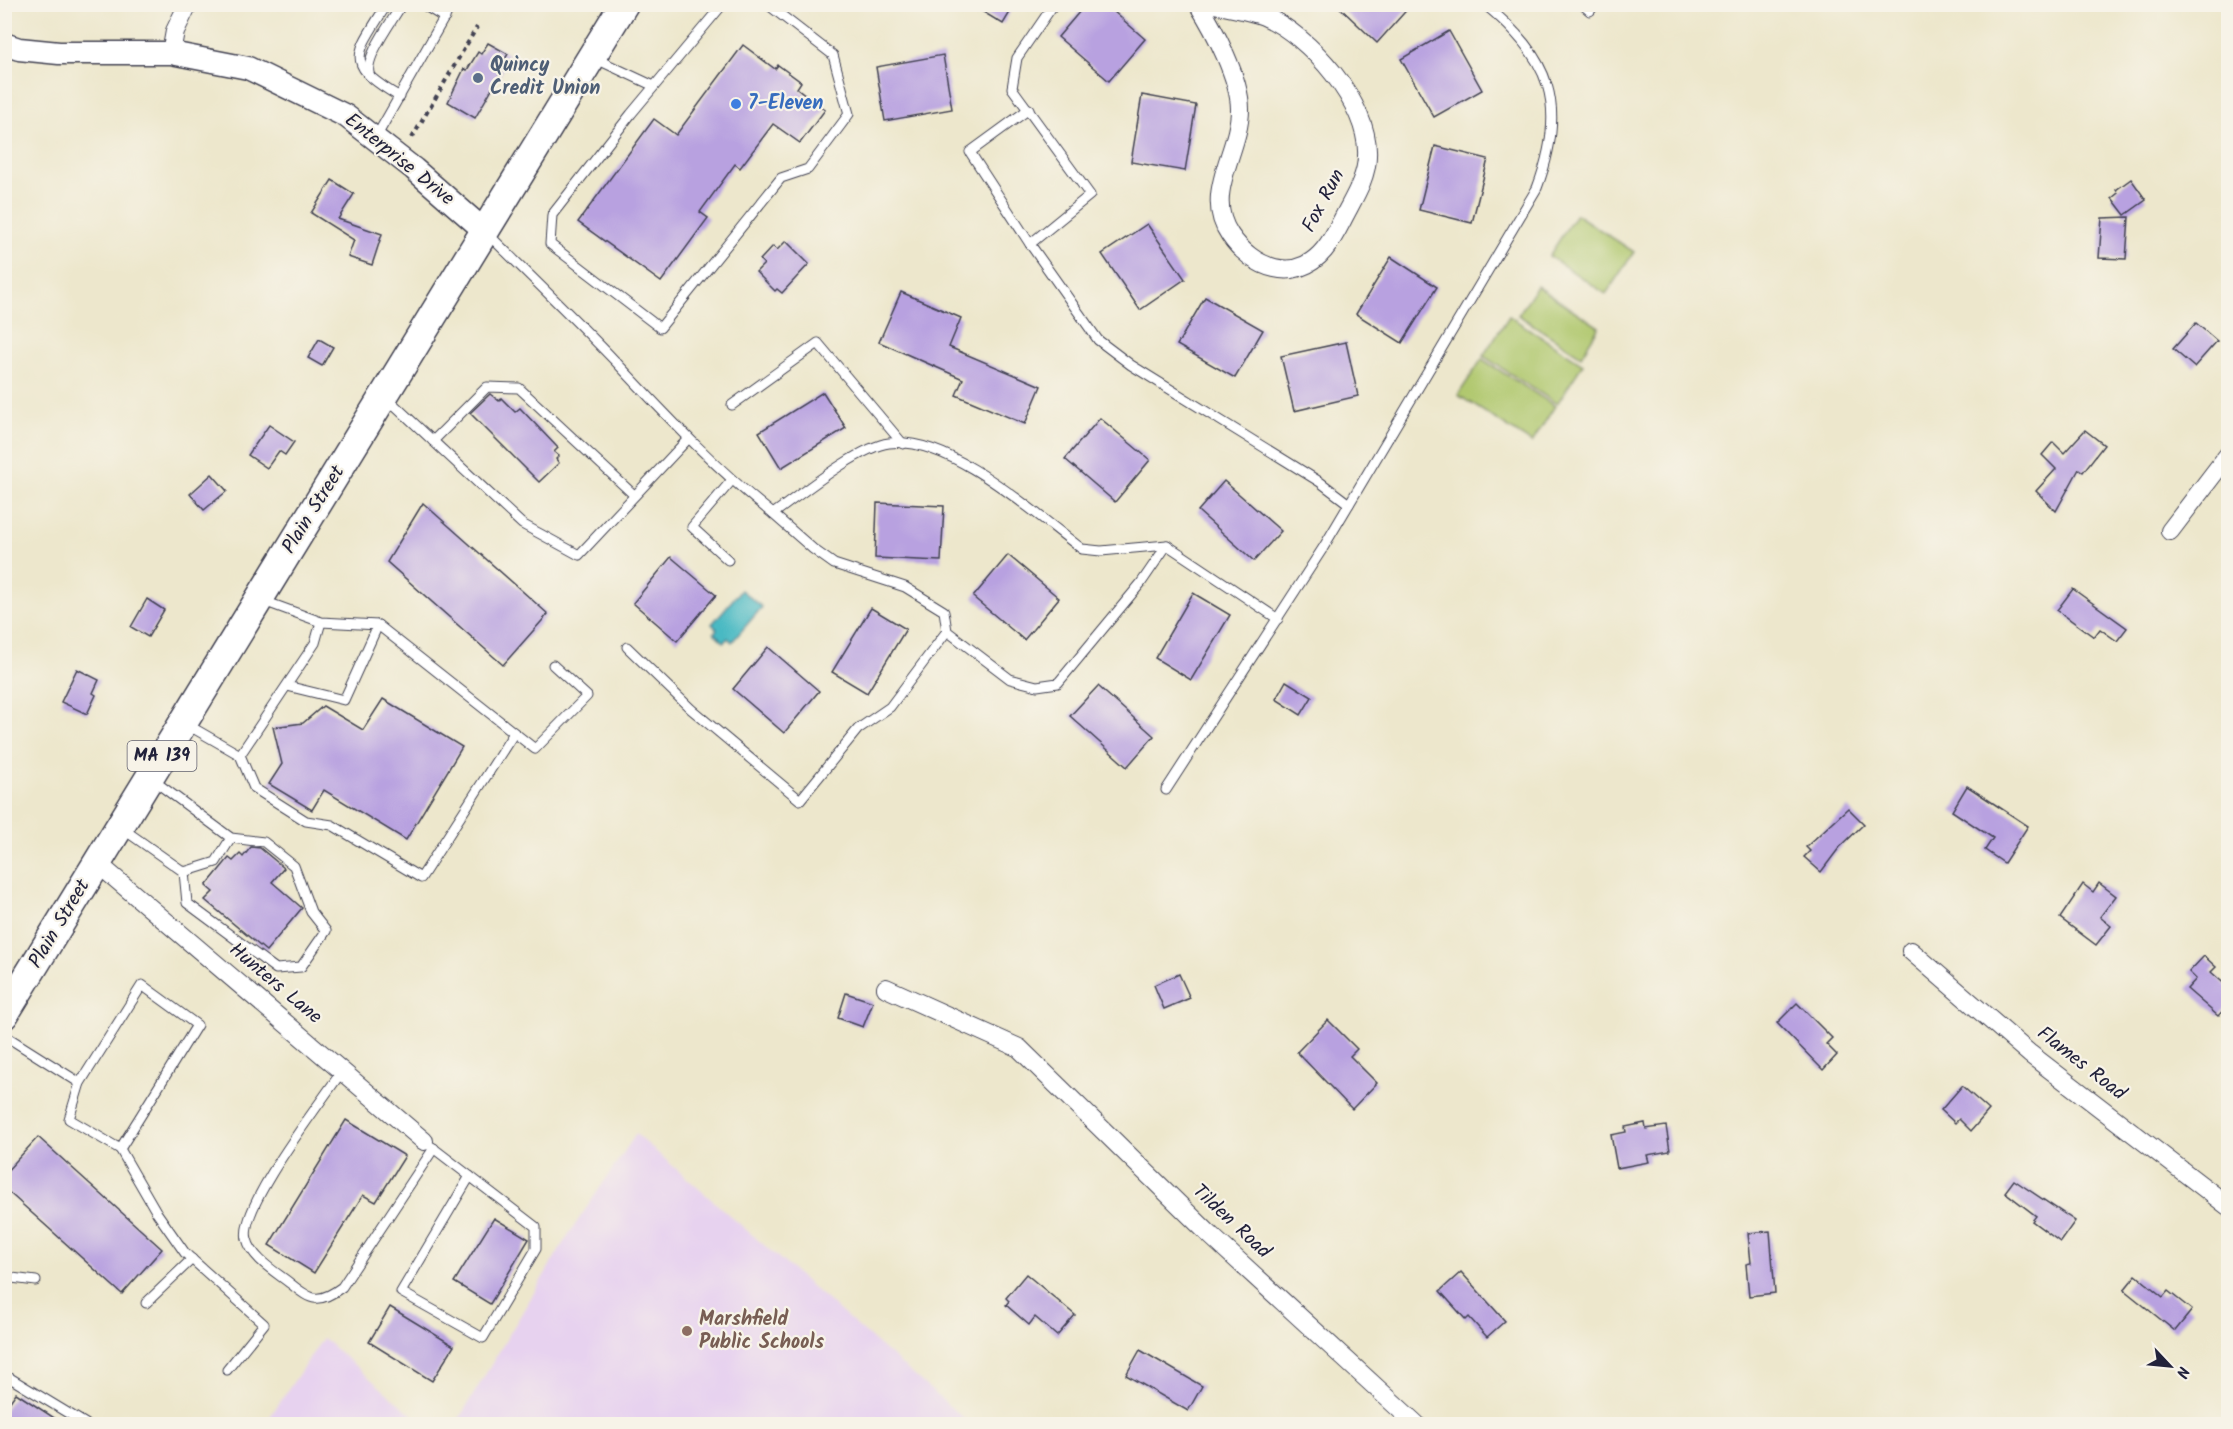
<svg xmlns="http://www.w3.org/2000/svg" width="2233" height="1429" viewBox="0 0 2233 1429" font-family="Kalam,sans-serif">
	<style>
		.built { fill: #e7d2ef }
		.green { fill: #b0c86e; stroke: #697554; stroke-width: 1.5 }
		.water { fill: #4ab9c3; stroke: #366e7f; stroke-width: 1.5 }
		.building { fill: #b8a1e0 }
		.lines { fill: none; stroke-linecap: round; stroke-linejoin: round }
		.service-casing { stroke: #404051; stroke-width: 11 }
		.minor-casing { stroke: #404051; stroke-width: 20 }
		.tertiary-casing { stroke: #404051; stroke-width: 25 }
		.primary-casing { stroke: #404051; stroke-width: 31 }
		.path { stroke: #404051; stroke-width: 4; stroke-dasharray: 4.5 4.5; stroke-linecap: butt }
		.service { stroke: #fff; stroke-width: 9 }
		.minor { stroke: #fff; stroke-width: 18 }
		.tertiary { stroke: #fff; stroke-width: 22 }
		.primary { stroke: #fff; stroke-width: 28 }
		.service-dot { fill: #5c6f8a; stroke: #f7f3e8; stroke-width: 2 }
		.shop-dot { fill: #3f7fe0; stroke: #f7f3e8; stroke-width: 2 }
		.education-dot { fill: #8d6e63; stroke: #f7f3e8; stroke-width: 2 }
		.labels { text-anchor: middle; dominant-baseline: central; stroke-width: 4.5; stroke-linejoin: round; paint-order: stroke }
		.shield { fill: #f7f3e8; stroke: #62616f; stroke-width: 1.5 }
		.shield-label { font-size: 18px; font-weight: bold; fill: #22223b }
		.service-label { font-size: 20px; font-weight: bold; fill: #4e5e75; stroke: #f7f3e8; text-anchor: start }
		.shop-label { font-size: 20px; font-weight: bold; fill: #366cbe; stroke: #f7f3e8; text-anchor: start }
		.street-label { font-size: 20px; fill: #22223b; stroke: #f7f3e8 }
		.education-label { font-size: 20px; font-weight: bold; fill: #785e54; stroke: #f7f3e8; text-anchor: start }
	</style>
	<rect width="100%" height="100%" fill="#f7f3e8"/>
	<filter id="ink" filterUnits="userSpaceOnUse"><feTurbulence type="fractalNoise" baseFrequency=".0167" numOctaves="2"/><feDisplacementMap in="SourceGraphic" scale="12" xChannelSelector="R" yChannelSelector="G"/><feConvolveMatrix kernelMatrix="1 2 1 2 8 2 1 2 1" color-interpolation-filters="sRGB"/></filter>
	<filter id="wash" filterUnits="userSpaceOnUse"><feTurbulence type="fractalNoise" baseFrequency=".008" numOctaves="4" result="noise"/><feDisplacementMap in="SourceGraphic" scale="24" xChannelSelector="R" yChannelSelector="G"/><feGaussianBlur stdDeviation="1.35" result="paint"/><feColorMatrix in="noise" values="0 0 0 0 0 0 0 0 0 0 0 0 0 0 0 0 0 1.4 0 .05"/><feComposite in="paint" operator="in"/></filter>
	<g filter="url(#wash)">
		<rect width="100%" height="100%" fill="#ede7cc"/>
		<g class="built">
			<polygon points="636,1134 970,1424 456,1424 567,1237"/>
			<polygon points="323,1338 423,1424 265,1424"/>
		</g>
		<g class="green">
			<polygon points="1576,214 1634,252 1606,294 1549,256"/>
			<polygon points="1537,286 1599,327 1581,356 1518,315"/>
			<polygon points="1509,316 1583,364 1557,404 1483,356"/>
			<polygon points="1482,359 1555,406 1532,443 1458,395"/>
		</g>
		<polygon class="water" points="741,590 762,607 732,642 728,638 724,642 714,633 717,629 712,624"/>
		<g id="blocks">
			<g class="building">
				<polygon points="970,4 1015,4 1003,24"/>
				<polygon points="1086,4 1105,4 1145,39 1109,81 1058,37"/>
				<polygon points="1336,4 1412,4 1377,43"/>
				<polygon points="1449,31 1482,90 1434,117 1401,59"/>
				<polygon points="488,43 508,54 502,64 505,66 475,118 448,102 464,69 467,70 478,52 481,54"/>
				<polygon points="743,45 775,69 778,65 801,82 797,88 825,110 800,143 773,124 740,168 735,164 700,212 708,218 661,282 578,222 654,119 676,135"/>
				<polygon points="943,55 952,109 885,121 876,67"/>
				<polygon points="1142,95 1196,105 1185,171 1131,162"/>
				<polygon points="1435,146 1488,159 1472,223 1419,210"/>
				<polygon points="2131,179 2146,200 2125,215 2112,198 2118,193 2116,190"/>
				<polygon points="332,180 354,194 338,219 382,234 372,265 348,257 354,240 311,213"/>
				<polygon points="2129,217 2126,259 2099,258 2102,218"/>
				<polygon points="1147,224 1185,279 1140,310 1102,254"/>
				<polygon points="786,241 809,264 782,293 777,289 775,291 756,272 764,264 760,260 773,246 777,250"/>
				<polygon points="1391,257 1437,287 1402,343 1356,314"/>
				<polygon points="901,292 961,318 949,347 1041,386 1025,424 956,395 963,379 879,342"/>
				<polygon points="1205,297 1263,330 1235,378 1177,345"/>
				<polygon points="2196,323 2217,341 2194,367 2173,349"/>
				<polygon points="319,339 333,347 322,366 308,358"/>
				<polygon points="1346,342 1358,396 1294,411 1281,356"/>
				<polygon points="823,392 846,428 781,468 759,432"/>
				<polygon points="490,394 499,401 501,398 515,412 520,408 558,448 554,452 559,456 556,459 559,463 539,482 470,413"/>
				<polygon points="1100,418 1150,460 1115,502 1065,459"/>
				<polygon points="269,425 294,442 285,455 279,451 267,468 248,455"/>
				<polygon points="2085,430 2104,445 2083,472 2079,469 2056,511 2036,491 2056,469 2042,455 2053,442 2064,453"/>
				<polygon points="212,474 227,491 204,510 190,494"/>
				<polygon points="1224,481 1281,531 1254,561 1198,511"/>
				<polygon points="423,503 548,614 503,665 387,562"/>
				<polygon points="877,503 944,506 941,561 875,558"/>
				<polygon points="1008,555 1059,598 1024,640 973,597"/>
				<polygon points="671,557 716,595 677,641 633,603"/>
				<polygon points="2073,589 2127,628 2117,641 2100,629 2094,637 2057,610"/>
				<polygon points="1193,593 1230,615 1191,680 1155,658"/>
				<polygon points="147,599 164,610 148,637 131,627"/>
				<polygon points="871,608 906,629 867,693 832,672"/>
				<polygon points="768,647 819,691 784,733 733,689"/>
				<polygon points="77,669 99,680 93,693 96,695 87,714 61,702"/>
				<polygon points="1286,681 1312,697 1301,715 1276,699"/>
				<polygon points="1098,686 1154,736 1127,767 1070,716"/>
				<polygon points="383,699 462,747 406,840 324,790 312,810 269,784 282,764 273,727 303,723 323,706 363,730"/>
				<polygon points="1967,786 2028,826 2004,863 1985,850 1993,838 1952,811"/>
				<polygon points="1848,808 1864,824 1839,848 1821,872 1804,857 1810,851 1806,847"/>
				<polygon points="251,847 260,848 284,868 272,882 302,908 266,951 205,900 213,892 206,886 229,858 233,861 240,854 243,857"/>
				<polygon points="2099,883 2116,896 2100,917 2111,926 2096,945 2060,918 2083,884 2093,892"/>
				<polygon points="2204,956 2216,967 2211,972 2229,988 2229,1004 2218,1016 2187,989 2196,979 2189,972"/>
				<polygon points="1179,974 1190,998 1164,1009 1154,985"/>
				<polygon points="846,993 873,1002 863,1027 838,1018"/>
				<polygon points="1797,1003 1832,1038 1826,1044 1837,1055 1823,1070 1777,1023"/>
				<polygon points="1328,1020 1357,1049 1350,1056 1377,1083 1352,1109 1297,1052"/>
				<polygon points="1962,1086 1989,1110 1971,1131 1959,1119 1955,1123 1941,1110"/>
				<polygon points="346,1120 405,1156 376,1202 363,1195 314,1273 269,1245"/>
				<polygon points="1645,1123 1646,1129 1666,1126 1670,1151 1647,1155 1649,1162 1617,1168 1611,1135 1626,1132 1625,1127"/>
				<polygon points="38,1137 162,1249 122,1294 4,1188 4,1174"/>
				<polygon points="2014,1180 2075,1221 2060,1242 2032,1221 2036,1216 2005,1192"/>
				<polygon points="494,1218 529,1239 490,1304 454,1282"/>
				<polygon points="1770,1231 1775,1293 1749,1296 1746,1264 1751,1263 1748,1233"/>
				<polygon points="1461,1272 1505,1321 1487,1337 1469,1317 1466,1320 1440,1291"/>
				<polygon points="1026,1274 1075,1315 1057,1336 1035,1317 1029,1325 1006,1305 1009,1301 1006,1298"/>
				<polygon points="2136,1275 2163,1297 2168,1291 2192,1310 2175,1331 2124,1290"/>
				<polygon points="390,1307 454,1346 432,1381 369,1342"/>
				<polygon points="1140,1350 1202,1386 1188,1411 1126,1375"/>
				<polygon points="16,1393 65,1425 4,1425 4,1410"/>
			</g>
		</g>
	</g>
	<g filter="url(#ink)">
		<use href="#blocks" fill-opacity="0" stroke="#404051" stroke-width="1.5"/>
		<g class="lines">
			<defs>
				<g id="service">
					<path d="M387,4c-31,51 -45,59 13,93"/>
					<polyline points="422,4 445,18"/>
					<polyline points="723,4 631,114 552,215 550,244 660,328 781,178 808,169 849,114 833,55 767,4"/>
					<polyline points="1582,4 1590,11 1595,4"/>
					<polyline points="594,58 654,86"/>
					<path d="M370,76c-8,-16 23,-56 32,-72"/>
					<polyline points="1029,109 970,152 1030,244 1098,340 1131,365 1320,482 1349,504"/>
					<polyline points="375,139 452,4"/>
					<path d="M487,233c43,43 87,85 129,129 51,54 99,106 157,152 27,-19 85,-67 116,-71 62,-7 146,71 193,106l19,2 66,-6"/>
					<polyline points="1030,244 1090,195 1012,88 1017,58 1054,4"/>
					<polyline points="387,398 522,524 579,555 688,439"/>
					<polyline points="732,405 818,343 903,444"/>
					<polyline points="433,441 487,387 519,388 634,495"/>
					<polyline points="773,514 813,549 834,564 905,587 944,611 947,631 1010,679 1037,686 1058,683 1141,583 1167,545 1278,619"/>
					<polyline points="728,560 692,527 732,480"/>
					<polyline points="261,600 321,622 378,625 535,749 587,696 553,665"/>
					<polyline points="627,647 691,709 800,800 858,729 890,707 947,631"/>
					<polyline points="287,686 344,700 378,625"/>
					<polyline points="186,724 240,755 254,788 306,821 332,825 421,878 514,733"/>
					<polyline points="240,755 315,643 321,622"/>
					<path d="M1166,790l157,-242 214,-360c31,-82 14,-130 -53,-184"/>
					<polyline points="123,829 184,872 187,903 276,969 301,967 326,931 311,912 294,866 264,842 231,838 153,780"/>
					<polyline points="184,872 216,862 231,838"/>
					<polygon points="142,985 197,1025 120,1149 69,1119 80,1083"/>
					<polyline points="4,1035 80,1083"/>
					<path d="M342,1071c-20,30 -104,137 -95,168 5,20 29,33 44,45 21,17 28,20 51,3l92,-139"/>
					<polyline points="424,1141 536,1227 536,1249 483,1338 401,1292 470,1176"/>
					<polyline points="120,1149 157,1213 185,1253 264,1324 227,1370"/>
					<polyline points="4,1277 36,1281"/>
					<polyline points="146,1303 192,1259"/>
					<polyline points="4,1387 10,1378 86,1424"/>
				</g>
				<g id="minor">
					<path d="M1198,4c16,25 42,75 42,105 0,43 -38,85 -10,126 22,33 65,50 94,15 10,-12 16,-26 23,-39 9,-17 20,-36 20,-55 3,-52 -58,-121 -103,-140 -15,-6 -34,-8 -49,-12"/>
					<polyline points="171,53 175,31 188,4"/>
					<polyline points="2170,531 2228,455"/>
					<polyline points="96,862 424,1141"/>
					<polyline points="1911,951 2030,1054 2228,1206"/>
					<polyline points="886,988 1019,1048 1207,1232 1416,1424"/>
				</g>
				<polyline id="tertiary" points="4,44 19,49 59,53 171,53 248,68 346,116 414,169 486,232"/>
				<polyline id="primary" points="4,1015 624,4"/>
			</defs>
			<use href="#service" class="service-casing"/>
			<use href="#minor" class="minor-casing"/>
			<use href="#tertiary" class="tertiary-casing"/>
			<use href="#primary" class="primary-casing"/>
			<polyline class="path" points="412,138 477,27"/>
			<use href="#service" class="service"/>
			<use href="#minor" class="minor"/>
			<use href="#tertiary" class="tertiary"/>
			<use href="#primary" class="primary"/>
		</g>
	</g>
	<circle class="service-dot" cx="478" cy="78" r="6"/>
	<circle class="shop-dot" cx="736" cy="104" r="6"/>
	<circle class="education-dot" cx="687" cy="1331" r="6"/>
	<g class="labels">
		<rect class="shield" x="127.5" y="741" width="69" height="30" rx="4.5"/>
		<g class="shield-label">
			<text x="162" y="756">MA 139</text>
		</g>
		<g class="service-label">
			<text x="490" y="66">Quincy<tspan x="490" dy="23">Credit Union</tspan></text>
		</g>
		<g class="shop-label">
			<text x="748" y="104">7-Eleven</text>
		</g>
		<g class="street-label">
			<text transform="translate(399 160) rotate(39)">Enterprise Drive</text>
			<text transform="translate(1324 201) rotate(-62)">Fox Run</text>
			<text transform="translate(314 510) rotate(-58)">Plain Street</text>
			<text transform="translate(60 924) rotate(-59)">Plain Street</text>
			<text transform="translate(275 984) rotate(40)">Hunters Lane</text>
			<text transform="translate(2081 1064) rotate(38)">Flames Road</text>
			<text transform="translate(1231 1222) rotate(43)">Tilden Road</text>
		</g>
		<g class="education-label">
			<text x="699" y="1320">Marshfield<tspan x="699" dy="23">Public Schools</tspan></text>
		</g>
	</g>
	<rect width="2233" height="1429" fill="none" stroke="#f7f3e8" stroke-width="24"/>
	<g transform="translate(2170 1366) rotate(116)" stroke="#f7f3e8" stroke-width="4.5" paint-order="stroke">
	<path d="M0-4.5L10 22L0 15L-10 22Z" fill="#22223b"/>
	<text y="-9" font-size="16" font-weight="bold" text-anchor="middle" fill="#22223b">N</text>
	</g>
</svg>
